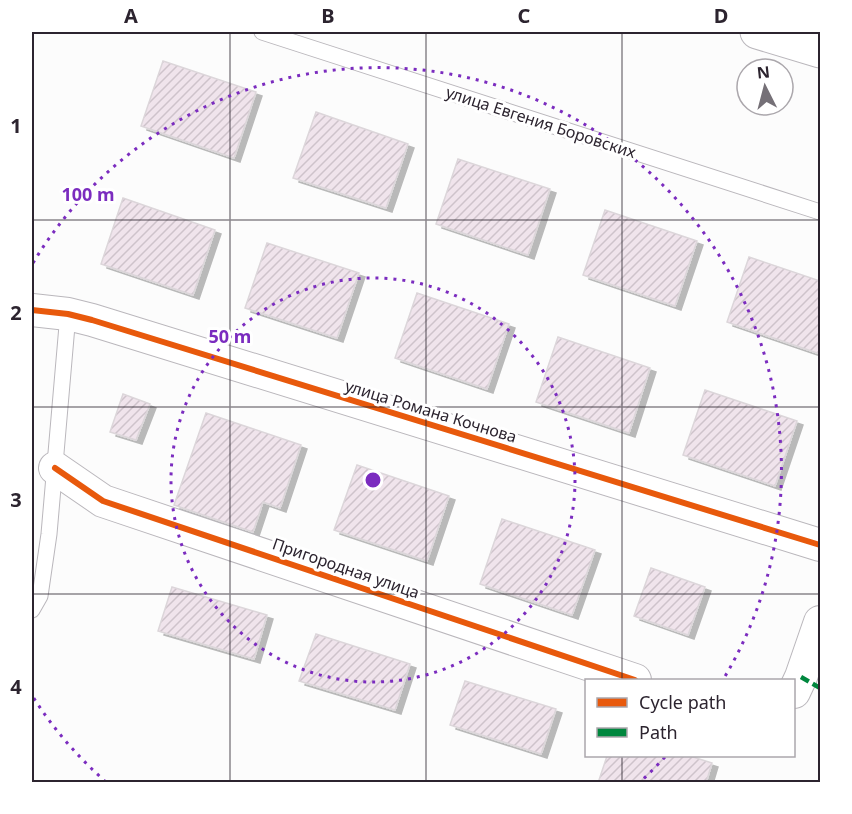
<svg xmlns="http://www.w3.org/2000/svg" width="852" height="814" viewBox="0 0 852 814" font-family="'Noto Sans',sans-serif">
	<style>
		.building { fill: url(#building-hatch); stroke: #dcd6da; stroke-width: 1.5; filter: url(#shadow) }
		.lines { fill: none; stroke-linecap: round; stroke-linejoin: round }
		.lane-casing { stroke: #bab7bc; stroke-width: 17 }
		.street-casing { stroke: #bab7bc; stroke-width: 34 }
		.highway-casing { stroke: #bab7bc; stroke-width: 35 }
		.lane { stroke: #fff; stroke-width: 15 }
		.street { stroke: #fff; stroke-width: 32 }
		.highway { stroke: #fff; stroke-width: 33 }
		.quiet { stroke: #00873e; stroke-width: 4.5; stroke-dasharray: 9 4.5; stroke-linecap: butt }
		.cycleway-casing { stroke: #fff; stroke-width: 10 }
		.cycleway { stroke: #e8590c; stroke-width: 6 }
		.grid { fill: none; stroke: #2c242f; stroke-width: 1.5; stroke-opacity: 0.55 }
		.ring { fill: none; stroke: #7b2cbf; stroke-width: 3; stroke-dasharray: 3 6 }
		.labels { text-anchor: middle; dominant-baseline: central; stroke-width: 6; stroke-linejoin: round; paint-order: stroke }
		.street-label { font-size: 16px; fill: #2c242f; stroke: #fff }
		.centre { fill: #7b2cbf; stroke: #fff; stroke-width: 3 }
		.ring-label { font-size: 18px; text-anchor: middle; font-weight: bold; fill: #7b2cbf; stroke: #fff; stroke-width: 6; stroke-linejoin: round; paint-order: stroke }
		.neatline { fill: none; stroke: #2c242f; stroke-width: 2 }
		.grid-label { font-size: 20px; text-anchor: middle; font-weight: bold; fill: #2c242f }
	</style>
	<defs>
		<pattern id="building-hatch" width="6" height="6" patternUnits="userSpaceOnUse" patternTransform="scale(1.5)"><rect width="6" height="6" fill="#f0e4ec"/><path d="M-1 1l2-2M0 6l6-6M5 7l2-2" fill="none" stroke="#cec3cb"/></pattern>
		<filter id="shadow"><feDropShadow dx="6" dy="4" stdDeviation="0" flood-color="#0004"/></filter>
	</defs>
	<rect width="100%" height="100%" fill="#fcfcfc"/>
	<g class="building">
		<polygon points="163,61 256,92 234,158 141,126"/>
		<polygon points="316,112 408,144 386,208 293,178"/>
		<polygon points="458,159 550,189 528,255 436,224"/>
		<polygon points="123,198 215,230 193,295 101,264"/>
		<polygon points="605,210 697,241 675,306 583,275"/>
		<polygon points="267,243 359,273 337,338 245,308"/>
		<polygon points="749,257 820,281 820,354 727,322"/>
		<polygon points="417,293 509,324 487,389 395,358"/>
		<polygon points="558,337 650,368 629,433 536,402"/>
		<polygon points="705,390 797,421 775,486 683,455"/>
		<polygon points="123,394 150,404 136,440 110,432"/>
		<polygon points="206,413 301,445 280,508 263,502 253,532 174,505"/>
		<polygon points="357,465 449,496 427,561 334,530"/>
		<polygon points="502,519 595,550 572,615 480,584"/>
		<polygon points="651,568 705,587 688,635 634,616"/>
		<polygon points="172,587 267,615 254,659 158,631"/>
		<polygon points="316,634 410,664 395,710 299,681"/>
		<polygon points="465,681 556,709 541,754 450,725"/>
		<polygon points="607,756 690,756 712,763 706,783 598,783"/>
	</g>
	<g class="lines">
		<defs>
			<g id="lane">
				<polyline points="262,32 820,212"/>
				<polyline points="32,610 40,596 49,534 68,314"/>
			</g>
			<g id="street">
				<polyline points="32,310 68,314 92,320 820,545"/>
				<polyline points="55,468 103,501 635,680"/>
				<polyline points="794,692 801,677 820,622"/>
			</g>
			<polyline id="highway" points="757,32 820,51"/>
		</defs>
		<use href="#lane" class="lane-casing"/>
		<use href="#street" class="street-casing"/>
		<use href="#highway" class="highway-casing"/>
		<use href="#lane" class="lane"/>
		<use href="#street" class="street"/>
		<use href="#highway" class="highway"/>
		<polyline class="quiet" points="801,677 820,688"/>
		<defs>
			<g id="cycleway">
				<polyline points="32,310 68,314 92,320 820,545"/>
				<polyline points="55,468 103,501 635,680"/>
			</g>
		</defs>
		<use href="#cycleway" class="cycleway-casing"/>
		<use href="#cycleway" class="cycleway"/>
	</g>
	<path class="grid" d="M230,32v750M426,32v750M622,32v648M32,220h788M32,407h788M32,594h788M622,756v26"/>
	<g class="ring">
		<circle cx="373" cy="480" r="202"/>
		<path d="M665 757A403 403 0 0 1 640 782M106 782A403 403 0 0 1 33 697M33 263A403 403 0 0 1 724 678"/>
	</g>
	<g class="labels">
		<g class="street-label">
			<text transform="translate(541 122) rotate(18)">улица Евгения Боровских</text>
			<text transform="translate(431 411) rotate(17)">улица Романа Кочнова</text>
			<text transform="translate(346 568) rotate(19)">Пригородная улица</text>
		</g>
	</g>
	<circle cx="373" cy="480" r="9" class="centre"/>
	<g class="ring-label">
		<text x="88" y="201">100 m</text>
		<text x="230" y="343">50 m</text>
	</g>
	<rect width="852" height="814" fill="none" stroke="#ffffff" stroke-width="66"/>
	<rect x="585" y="679" width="210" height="78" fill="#ffffff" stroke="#aba7ac" stroke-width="1.5"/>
	<rect x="597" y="698" width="30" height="9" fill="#e8590c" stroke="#aba7ac" stroke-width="1.5"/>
	<text x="639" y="709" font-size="18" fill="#2c242f">Cycle path</text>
	<rect x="597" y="728" width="30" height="9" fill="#00873e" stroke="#aba7ac" stroke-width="1.5"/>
	<text x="639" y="739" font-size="18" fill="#2c242f">Path</text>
	<g transform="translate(765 87) rotate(354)"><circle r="28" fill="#ffffff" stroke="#aba7ac" stroke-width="1.5"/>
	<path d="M0-4.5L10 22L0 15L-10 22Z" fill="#757077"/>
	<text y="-9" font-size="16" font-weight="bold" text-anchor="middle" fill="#2c242f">N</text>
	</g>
	<rect x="33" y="33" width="786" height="748" class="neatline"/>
	<g class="grid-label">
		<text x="131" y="23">A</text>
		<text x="328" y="23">B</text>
		<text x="524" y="23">C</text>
		<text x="721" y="23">D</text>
		<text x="16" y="133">1</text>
		<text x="16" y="320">2</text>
		<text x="16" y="507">3</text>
		<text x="16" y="694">4</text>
	</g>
</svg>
